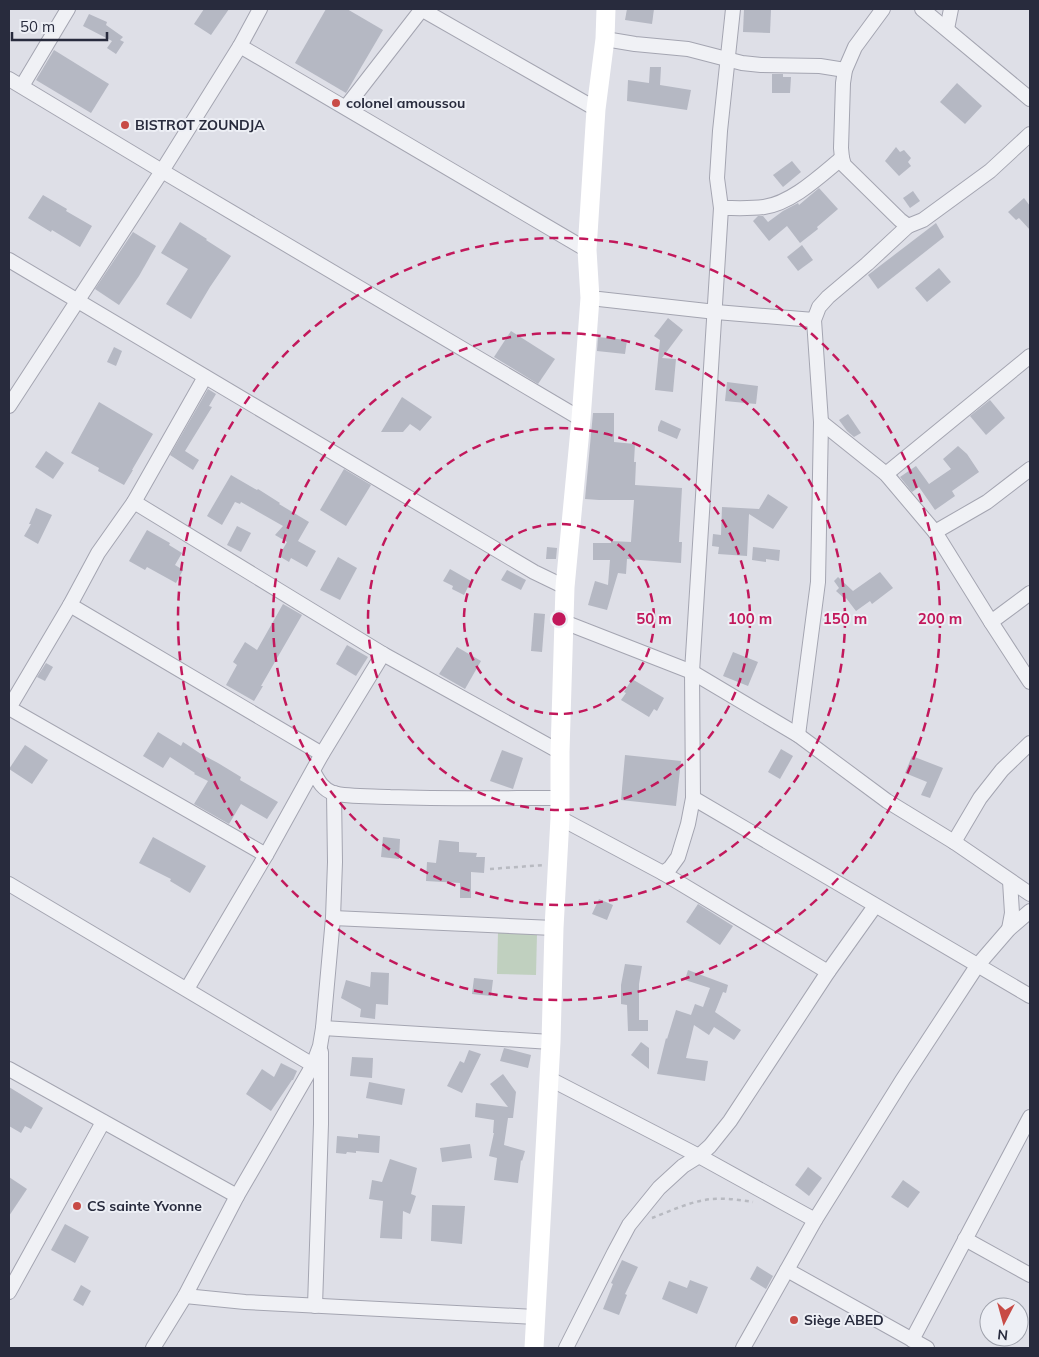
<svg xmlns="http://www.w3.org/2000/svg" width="1039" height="1357" viewBox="0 0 1039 1357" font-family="Mulish,sans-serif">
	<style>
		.green { fill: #c0d0bf }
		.building { fill: #b5b8c3 }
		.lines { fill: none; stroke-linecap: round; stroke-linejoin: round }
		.street-casing { stroke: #a4a5b1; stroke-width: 16 }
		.path { stroke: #b8bac1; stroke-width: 2.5; stroke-dasharray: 4 4; stroke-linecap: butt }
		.street { stroke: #f0f1f5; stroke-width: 14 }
		.secondary { stroke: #fff; stroke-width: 19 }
		.ring { fill: none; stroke: #c2185b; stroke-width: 2.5; stroke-dasharray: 9 6 }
		.poi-dot { fill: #c84b46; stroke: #edeff5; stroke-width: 2 }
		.labels { text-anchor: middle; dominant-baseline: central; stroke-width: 4; stroke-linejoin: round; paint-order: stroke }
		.poi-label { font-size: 14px; font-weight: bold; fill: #282b3d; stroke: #edeff5; text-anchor: start }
		.centre { fill: #c2185b; stroke: #edeff5; stroke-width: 2.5 }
		.ring-label { font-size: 15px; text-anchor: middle; font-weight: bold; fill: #c2185b; stroke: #edeff5; stroke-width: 4; stroke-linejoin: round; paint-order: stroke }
	</style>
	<rect width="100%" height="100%" fill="#dedfe7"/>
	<polygon class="green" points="498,932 537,933 536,975 497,974"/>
	<g class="building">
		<polygon points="204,9 229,9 211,35 194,24"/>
		<polygon points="326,9 347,9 383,30 346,93 295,63"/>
		<polygon points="627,9 654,9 652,24 625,20"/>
		<polygon points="744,9 771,10 770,33 743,32"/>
		<polygon points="89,14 107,22 106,25 123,37 120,40 124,42 116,54 107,48 112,41 83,26"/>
		<polygon points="54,50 109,84 91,113 36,80"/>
		<polygon points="650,67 661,67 660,85 691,90 687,110 627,101 628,80 649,83"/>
		<polygon points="772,74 783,74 783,77 791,77 790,93 772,93"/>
		<polygon points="957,83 982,106 965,124 940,102"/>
		<polygon points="896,147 900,152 904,150 911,158 908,162 911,166 899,176 885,161"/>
		<polygon points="792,161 801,172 783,187 773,175"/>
		<polygon points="819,188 838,209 817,227 818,229 800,243 787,226 769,241 753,221 758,216 763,216 768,222 783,211 798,203 799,205"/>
		<polygon points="913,191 920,201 910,208 903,198"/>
		<polygon points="43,195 67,209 66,211 92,226 80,247 52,230 51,232 28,218"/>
		<polygon points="1024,198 1030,206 1030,230 1019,218 1016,220 1008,212"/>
		<polygon points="180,222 207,239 206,240 231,256 210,287 191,319 166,304 188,269 161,253"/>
		<polygon points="936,223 944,237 878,289 868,275"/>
		<polygon points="133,232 156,246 139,276 119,305 95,289"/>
		<polygon points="802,245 813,260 798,271 787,257"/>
		<polygon points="939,268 951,282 927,302 915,288"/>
		<polygon points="668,318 683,330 662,358 676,359 673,392 655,390 660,340 654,336"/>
		<polygon points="511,331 555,359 538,384 494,357"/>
		<polygon points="598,337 627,340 625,354 597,351"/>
		<polygon points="114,347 122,351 116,366 107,362"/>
		<polygon points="727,382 758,386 756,404 725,401"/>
		<polygon points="208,389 216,394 209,406 212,407 185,451 199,460 193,470 170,455"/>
		<polygon points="402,397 432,417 420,431 410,424 403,432 381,432"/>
		<polygon points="990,400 1005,418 986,435 970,416"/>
		<polygon points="99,402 153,434 132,470 133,470 124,485 98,471 99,468 71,453"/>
		<polygon points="593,413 614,413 614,442 635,444 634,462 636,462 635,485 682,488 679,542 682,542 681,563 627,559 626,574 618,573 607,610 588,605 595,581 608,585 610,560 593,560 593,543 611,543 611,541 631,542 634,500 599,500 585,499"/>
		<polygon points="848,414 861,433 854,437 847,431 839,420"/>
		<polygon points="661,420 681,429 677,439 658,431 658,427"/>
		<polygon points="958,446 967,454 979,472 952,491 955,496 935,510 919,487 912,492 900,477 916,466 929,484 951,469 943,459"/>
		<polygon points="46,451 64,463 53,479 35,467"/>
		<polygon points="344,469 371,485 346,526 320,510"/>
		<polygon points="231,475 257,490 258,489 280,503 279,504 309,522 298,541 316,551 307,567 291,558 289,562 279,556 287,542 275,535 283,526 241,502 240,504 235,502 222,525 207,516"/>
		<polygon points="768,494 788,507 773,529 749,514 747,556 718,554 719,547 712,546 713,534 721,535 722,507 759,509"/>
		<polygon points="36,508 52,515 38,544 24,536 31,524 29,524"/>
		<polygon points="237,526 251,533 241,552 227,545"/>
		<polygon points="147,530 170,543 169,545 182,553 175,565 183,570 176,583 147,567 145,570 129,561"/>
		<polygon points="547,547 557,548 556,559 546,559"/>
		<polygon points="753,547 780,550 779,561 766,559 766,562 752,560"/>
		<polygon points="338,557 357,568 340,600 320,590"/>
		<polygon points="450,569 471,581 464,595 452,589 453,586 443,581"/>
		<polygon points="507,570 526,580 521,590 501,580"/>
		<polygon points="880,572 893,588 872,604 870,601 856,611 846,598 845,599 836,591 839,588 834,581 838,577 853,591"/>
		<polygon points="283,604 302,615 261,686 263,686 254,701 226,685 237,665 233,662 245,642 257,650"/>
		<polygon points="534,613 545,614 542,652 531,651"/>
		<polygon points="347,645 368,657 356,676 336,664"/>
		<polygon points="457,647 481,661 465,689 439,674"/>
		<polygon points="733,652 758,662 748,686 723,676"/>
		<polygon points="46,663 53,667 45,681 37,677"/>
		<polygon points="632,679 664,698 657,711 654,709 649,717 621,700 626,693 624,692"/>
		<polygon points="158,732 181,746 183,742 201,754 218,763 241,777 240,780 278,802 267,819 241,804 229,824 194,804 208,781 194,774 195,773 170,757 163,768 143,756"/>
		<polygon points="25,745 48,760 32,784 9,769"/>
		<polygon points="781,749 793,756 780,779 768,772"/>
		<polygon points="502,750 523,758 513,789 490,781"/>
		<polygon points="625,755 681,761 676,806 621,800"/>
		<polygon points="912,756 943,768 930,798 921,795 927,782 905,773"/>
		<polygon points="153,837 206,866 190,893 170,881 171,879 139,863"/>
		<polygon points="383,837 400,839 399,859 381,857"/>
		<polygon points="439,840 459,842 459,852 477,853 476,857 485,857 484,873 471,872 471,898 460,898 460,883 426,881 427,862 436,863"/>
		<polygon points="599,899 613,905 607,920 592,914"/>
		<polygon points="698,904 733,926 720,945 686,922"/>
		<polygon points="625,964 642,966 639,984 639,1020 648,1020 648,1031 628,1031 627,1005 621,1004 621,985"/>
		<polygon points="688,970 728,985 726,993 723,992 715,1012 741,1030 734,1040 714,1027 709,1035 694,1025 686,1058 708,1061 705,1081 657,1074 666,1038 667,1039 676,1010 691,1015 695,1004 703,1007 710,988 685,980"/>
		<polygon points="371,972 389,973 388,1005 376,1004 375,1019 360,1017 361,1009 341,998 346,980 370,987"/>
		<polygon points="474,978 493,980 491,996 472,994"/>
		<polygon points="641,1042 649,1048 649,1069 631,1055"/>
		<polygon points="504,1048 531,1055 528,1068 500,1061"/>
		<polygon points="469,1050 481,1054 462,1093 447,1086 460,1061 464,1063"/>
		<polygon points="352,1057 373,1058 372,1078 350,1076"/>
		<polygon points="281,1063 297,1071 293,1080 292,1080 271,1111 246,1094 262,1069 274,1077"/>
		<polygon points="503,1074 516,1092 513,1118 508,1118 504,1145 525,1151 522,1161 521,1160 518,1183 494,1180 497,1158 489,1156 494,1133 493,1133 494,1120 475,1117 476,1103 508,1107 490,1084"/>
		<polygon points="369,1082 405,1089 402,1105 366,1098"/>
		<polygon points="9,1087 43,1108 31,1129 25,1126 21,1133 9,1126"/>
		<polygon points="358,1134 380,1136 379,1153 356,1151 356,1153 347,1152 346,1154 336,1153 337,1136 358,1138"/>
		<polygon points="470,1144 472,1158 442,1162 440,1148"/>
		<polygon points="390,1159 417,1168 411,1194 416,1196 410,1214 403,1211 402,1239 380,1238 383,1201 369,1199 372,1180 382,1182"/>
		<polygon points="808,1167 822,1178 809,1196 795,1185"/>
		<polygon points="9,1177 27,1189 9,1216"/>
		<polygon points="903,1180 920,1192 908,1208 891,1197"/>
		<polygon points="432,1205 465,1206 462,1244 431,1241"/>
		<polygon points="65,1224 89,1237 75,1263 51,1250"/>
		<polygon points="622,1260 638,1267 625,1294 627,1295 619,1315 603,1309 613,1284 611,1283"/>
		<polygon points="757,1266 773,1276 766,1289 750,1279"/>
		<polygon points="690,1280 708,1287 697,1314 662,1299 669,1281 687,1288"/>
		<polygon points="81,1285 91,1291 83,1306 73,1300"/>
	</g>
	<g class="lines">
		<defs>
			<g id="street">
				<polyline points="421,9 596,109"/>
				<polyline points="883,9 855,47 845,70 843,83 841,148 842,158 844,165 900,220 908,226 923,220 990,171 1030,134"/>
				<polyline points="922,9 1030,99"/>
				<polyline points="947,29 951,9"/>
				<polyline points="605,39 635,44 688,49 742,63 761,65 820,66 845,70"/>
				<polyline points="240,46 587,250"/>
				<polyline points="9,79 162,171 581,419"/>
				<polyline points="22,86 68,9"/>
				<polyline points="346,107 422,9"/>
				<path d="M721,208c14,0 29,1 43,-1 28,-4 56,-31 78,-49"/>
				<polyline points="9,260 534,572 565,587"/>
				<polyline points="590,298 716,312 814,320"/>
				<polyline points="9,406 162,171 240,46 260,9"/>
				<polyline points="821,422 886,474 935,532 991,622 1030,682"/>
				<polyline points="886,474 1030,356"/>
				<polyline points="134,502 383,654 560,752"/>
				<polyline points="935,532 987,502 1030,469"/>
				<polyline points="70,605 322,754"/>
				<polyline points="564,622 692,672 798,735 887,801 954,842 1030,894"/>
				<polyline points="991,622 1030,593"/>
				<polyline points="9,708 70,605 98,553 134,502 205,377"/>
				<polyline points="9,708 266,855"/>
				<polyline points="798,735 818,582 821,422 814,320 819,307 828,297 867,264 908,226"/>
				<path d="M313,771c5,9 9,18 20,22 14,4 41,3 57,4 56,2 113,1 169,1"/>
				<polyline points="693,798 1030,996"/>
				<polyline points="560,818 663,873 828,972"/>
				<polyline points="954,842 980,798 1002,770 1030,743"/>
				<polyline points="663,873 670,868 678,857 688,824 693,798 692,672 721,208 717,178 720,131 733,9"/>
				<polyline points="9,884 313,1065"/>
				<polyline points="333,918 554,928"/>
				<polyline points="1009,929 1012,913 1010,881"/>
				<polyline points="187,989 266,855 322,754 383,654"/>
				<polyline points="323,1028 551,1042"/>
				<polyline points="9,1069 237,1196"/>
				<polyline points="550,1079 699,1156 784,1203 815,1220"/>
				<polyline points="965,1239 1030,1275"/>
				<polyline points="787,1270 927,1348"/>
				<polyline points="9,1292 103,1122"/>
				<polyline points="185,1296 245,1302 535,1317"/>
				<polyline points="315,1306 321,1124 321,1052"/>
				<polyline points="912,1340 1030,1117"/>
				<polyline points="153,1348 185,1296 237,1196 313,1065 320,1046 323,1028 333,918 335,862 334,793"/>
				<polyline points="566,1348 614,1253 629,1225 659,1188 683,1166 699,1156 710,1146 730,1121 828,972 875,906"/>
				<polyline points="743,1348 815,1220 903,1079 977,966 1009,929 1030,911"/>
			</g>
		</defs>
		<use href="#street" class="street-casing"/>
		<g class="path">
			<polyline points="490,869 544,865"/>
			<path d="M652,1218c18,-7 42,-18 61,-19 13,-1 27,1 40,3"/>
		</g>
		<use href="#street" class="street"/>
		<polyline class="secondary" points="534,1348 551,1042 554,928 560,818 560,752 565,587 581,419 590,298 587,250 596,109 605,39 606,9"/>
	</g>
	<g class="ring">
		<circle cx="559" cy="619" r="95"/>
		<circle cx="559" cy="619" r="191"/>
		<circle cx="559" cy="619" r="286"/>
		<circle cx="559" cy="619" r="381"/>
	</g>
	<g class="poi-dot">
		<circle cx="336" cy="103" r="5"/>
		<circle cx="125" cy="125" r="5"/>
		<circle cx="77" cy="1206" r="5"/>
		<circle cx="794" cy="1320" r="5"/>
	</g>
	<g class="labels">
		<g class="poi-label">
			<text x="346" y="103">colonel amoussou</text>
			<text x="135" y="125">BISTROT ZOUNDJA</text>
			<text x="87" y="1206">CS sainte Yvonne</text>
			<text x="804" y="1320">Siège ABED</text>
		</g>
	</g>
	<circle cx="559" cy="619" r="8" class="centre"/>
	<g class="ring-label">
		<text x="654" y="624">50 m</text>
		<text x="750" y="624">100 m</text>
		<text x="845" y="624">150 m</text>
		<text x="940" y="624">200 m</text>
	</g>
	<rect width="1039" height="1357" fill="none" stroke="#282b3d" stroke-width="20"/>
	<g transform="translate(1004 1322) rotate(186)"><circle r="24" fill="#edeff5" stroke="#9ea1ab"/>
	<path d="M0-4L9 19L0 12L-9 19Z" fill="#c84b46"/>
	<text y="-8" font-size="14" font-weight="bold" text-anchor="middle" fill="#282b3d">N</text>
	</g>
	<path d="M12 32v8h95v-8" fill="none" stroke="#282b3d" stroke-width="2.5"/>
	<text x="20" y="32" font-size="15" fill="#282b3d" stroke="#edeff5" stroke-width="4" paint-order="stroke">50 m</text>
</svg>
